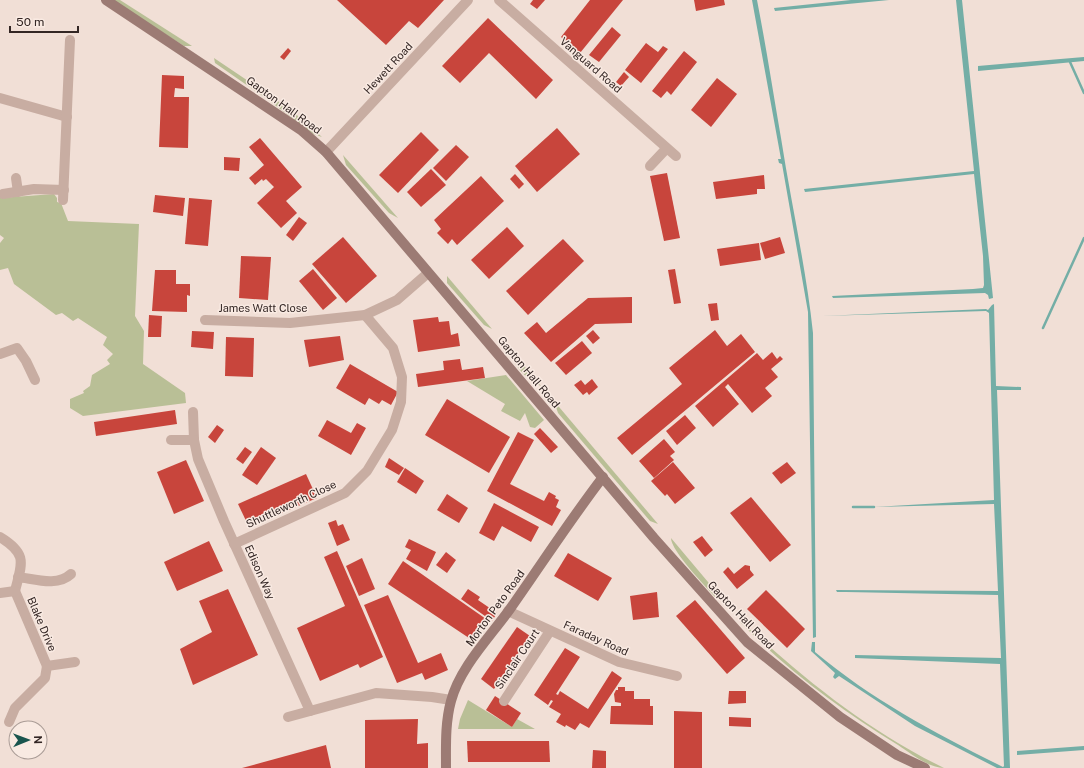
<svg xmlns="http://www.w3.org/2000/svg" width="1084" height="768" viewBox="0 0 1084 768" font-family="'Public Sans',sans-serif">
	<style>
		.green { fill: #b9bf96 }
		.water { fill: #74aea6 }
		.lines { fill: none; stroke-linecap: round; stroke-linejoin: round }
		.stream { stroke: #74aea6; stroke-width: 2.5 }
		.building { fill: #c8453c }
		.street { stroke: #c8ada2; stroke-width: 10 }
		.secondary { stroke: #9c7b74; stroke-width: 10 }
		.labels { text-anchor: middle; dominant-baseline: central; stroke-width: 3; stroke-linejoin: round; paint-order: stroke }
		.street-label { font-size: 11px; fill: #332624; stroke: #f9eae2 }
	</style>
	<rect width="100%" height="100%" fill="#f1dfd6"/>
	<g class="green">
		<polygon points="112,0 120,0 192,46 184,46"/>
		<polygon points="214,58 291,110 322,137 313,134 267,99 215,63"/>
		<polygon points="343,155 398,218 389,213 346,165"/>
		<polygon points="54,194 57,198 57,202 61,203 68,221 139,224 135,316 144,331 143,364 185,393 186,403 83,416 70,408 70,399 84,393 83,391 90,386 92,375 110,364 107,360 113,354 103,345 107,337 78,318 73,321 62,313 56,315 14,284 8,268 0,270 0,243 4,238 0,235 0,198"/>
		<polygon points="447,276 492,329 484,325 447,283"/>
		<path d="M511,350l30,36c-12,-4 -30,-22 -30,-36z"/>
		<polygon points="506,375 544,420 535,428 530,427 525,413 520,421 501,411 505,404 467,381"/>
		<polygon points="554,401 658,524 650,521 558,413"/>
		<path d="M671,538l53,63 -8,-3c-10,-11 -45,-47 -45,-60z"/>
		<path d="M739,619c64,59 126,110 205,149 -15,0 -34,-15 -46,-23 -57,-35 -110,-74 -157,-122z"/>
		<polygon points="468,700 512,727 517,719 535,729 458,729 460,719"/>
	</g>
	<g class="water">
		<path d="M752,0h5c9,46 16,92 24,138 10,65 25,129 32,195l3,304 -3,1 -5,-326 -26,-148 -3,-1 -1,-4h3z"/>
		<polygon points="851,0 889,0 775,11 774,8"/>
		<polygon points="956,0 962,0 993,298 989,299 988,295 985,293 833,298 832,296 973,289 983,288 984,285 983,256 974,174 805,192 804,189 974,171"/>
		<polygon points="1084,57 1084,61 978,71 978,66"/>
		<path d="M994,304l2,82 25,1v3h-24l13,378h-13l-82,-42 -76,-50 -4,3 -2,-2 2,-4 -24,-22 1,-9h3v10c57,48 122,82 188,115l1,-1 -4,-102 -145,-6v-3l146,3 -3,-63 -152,-3h-9l-1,-2 162,1 -4,-87 -120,3 120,-7 -5,-187 -3,-2 -164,5 164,-7 2,1 4,-5z"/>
		<polygon points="1084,746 1084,750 1017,755 1017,751"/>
	</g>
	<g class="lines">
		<g class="stream">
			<polyline points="1070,62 1084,93"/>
			<polyline points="1043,328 1084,238"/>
			<polyline points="853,507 874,507"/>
		</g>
	</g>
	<g class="building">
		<polygon points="337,0 444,0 418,28 409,21 386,45"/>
		<polygon points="533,0 545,0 537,9 530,4"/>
		<polygon points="590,0 623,0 580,53 561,37"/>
		<polygon points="694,0 724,0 725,5 696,11"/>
		<polygon points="488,18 553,80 536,99 489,53 460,83 442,66"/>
		<polygon points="612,27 621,35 599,62 589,55"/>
		<polygon points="646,43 658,52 663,46 668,49 641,83 625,70"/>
		<polygon points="288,48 291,51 284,60 280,57"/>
		<polygon points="684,51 697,62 671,95 667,91 661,98 652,91"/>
		<polygon points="624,72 629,77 621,86 616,82"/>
		<polygon points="162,75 184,76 184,89 175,88 174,97 189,97 188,148 159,147"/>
		<polygon points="717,78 737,94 711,127 691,110"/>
		<polygon points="557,128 580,154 537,192 515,166"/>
		<polygon points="421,132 439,150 398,193 379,175"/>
		<polygon points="260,138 302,187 286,201 297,213 281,228 257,203 274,187 266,179 263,181 262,179 255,185 249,178 264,165 249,147"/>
		<polygon points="456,145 469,157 446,181 433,168"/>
		<polygon points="224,157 240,158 239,171 224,170"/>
		<polygon points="431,169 446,185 421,207 407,192"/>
		<polygon points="667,173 680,238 664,241 650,176"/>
		<polygon points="515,174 524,184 519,189 510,179"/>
		<polygon points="764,175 765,189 757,189 757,194 716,199 713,182"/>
		<polygon points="481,176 504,201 457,245 452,239 448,244 437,233 441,229 434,220"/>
		<polygon points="155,195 185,198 183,216 153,212"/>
		<polygon points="189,198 212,200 208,246 185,244"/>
		<polygon points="299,217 307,223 293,241 286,235"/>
		<polygon points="507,227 524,246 489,279 471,260"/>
		<polygon points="343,237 377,276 346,303 312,264"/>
		<polygon points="780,237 785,253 765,259 760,243"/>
		<polygon points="563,239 584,261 528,315 506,291"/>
		<polygon points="759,243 761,260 720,266 717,249"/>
		<polygon points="241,256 271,257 268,300 239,298"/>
		<polygon points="313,269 337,298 323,310 299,281"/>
		<polygon points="675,269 681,303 674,304 668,270"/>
		<polygon points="155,270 176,270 176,284 190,284 190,296 187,295 187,312 152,311"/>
		<polygon points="632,297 632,323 595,324 551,362 524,333 537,322 546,333 588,298"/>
		<polygon points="717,303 719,320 711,321 708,304"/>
		<polygon points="149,315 162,316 161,337 148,337"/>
		<polygon points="438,317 439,322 449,321 451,335 458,333 460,346 418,352 413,320"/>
		<polygon points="593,330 600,338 593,344 586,336"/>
		<polygon points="715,330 727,346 741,334 755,352 632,455 617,438 682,384 669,368"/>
		<polygon points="192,331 214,332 213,349 191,347"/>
		<polygon points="340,336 344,360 309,367 304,340"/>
		<polygon points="226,337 254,338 253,377 225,376"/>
		<polygon points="582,341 592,353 566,375 555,363"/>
		<polygon points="772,352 777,359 780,356 783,359 771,369 778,377 765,388 772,396 752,413 728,384 725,387 739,404 713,427 695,406 757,353 763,360"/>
		<polygon points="460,359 462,370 483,367 485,378 418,387 416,374 444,370 443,361"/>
		<polygon points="350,364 398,392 391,405 382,400 379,404 369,398 365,405 336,388"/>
		<polygon points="592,379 598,387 589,395 587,392 583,395 574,385 581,380 585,385"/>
		<polygon points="447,399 510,437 489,473 425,435"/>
		<polygon points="175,410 177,424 96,436 94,422"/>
		<polygon points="685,415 696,428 677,445 666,431"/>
		<polygon points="327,420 351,433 357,423 366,428 351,455 318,436"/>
		<polygon points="217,425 224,430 215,443 208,437"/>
		<polygon points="540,428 558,447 551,453 534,434"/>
		<polygon points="518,432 534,440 510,484 544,501 549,492 556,496 555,498 559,500 556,507 561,510 552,526 487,491"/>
		<polygon points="664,439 675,452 670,456 674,460 654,478 639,461"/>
		<polygon points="245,447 252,452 243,464 236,459"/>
		<polygon points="261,447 276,458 257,485 242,475"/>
		<polygon points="389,458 404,468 399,475 385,467"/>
		<polygon points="186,460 204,501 174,514 157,472"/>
		<polygon points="673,462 695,488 675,504 667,494 665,496 651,481"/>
		<polygon points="787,462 796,473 781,484 772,473"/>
		<polygon points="405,468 424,481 416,494 397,482"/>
		<polygon points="306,474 317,498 249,527 238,504"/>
		<polygon points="447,494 468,508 459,523 437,510"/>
		<polygon points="751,497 791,545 770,562 730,513"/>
		<polygon points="494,503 539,527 531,542 502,526 494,541 479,533"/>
		<polygon points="336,520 338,526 343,524 350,540 337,546 328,523"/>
		<polygon points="702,536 713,550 705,557 693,542"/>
		<polygon points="409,539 436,552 427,571 406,559 411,550 405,547"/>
		<polygon points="209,541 223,571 177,591 164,562"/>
		<polygon points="337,551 383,657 360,668 358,664 320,681 297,628 345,606 324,557"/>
		<polygon points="446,552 456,560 447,573 436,565"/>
		<polygon points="568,553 612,578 598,601 554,576"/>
		<polygon points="362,558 375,589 359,596 346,566"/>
		<polygon points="403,561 486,619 472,640 388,584"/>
		<polygon points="745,565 750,566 750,570 754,575 737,589 723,572 728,567 734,574"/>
		<polygon points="228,589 258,655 193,685 180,649 212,632 199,601"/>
		<polygon points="468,589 480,597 478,600 497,613 492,621 461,599"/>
		<polygon points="766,590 805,629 787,648 747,609"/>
		<polygon points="657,592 659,617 633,620 630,596"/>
		<polygon points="388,595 418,663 441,653 448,670 425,680 422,673 397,683 364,605"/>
		<polygon points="695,600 745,658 727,674 676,616"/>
		<polygon points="517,627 530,636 494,689 481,679"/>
		<polygon points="565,648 580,657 556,694 558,695 560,691 588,709 612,671 622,678 589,728 580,723 575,730 566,725 565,727 556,722 561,714 549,707 553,701 551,700 548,705 534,695"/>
		<polygon points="618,687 625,687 625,691 634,691 634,699 650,699 650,706 653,706 653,725 610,724 611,706 621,706 621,703 615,702 614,694 616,690 618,690"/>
		<polygon points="729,691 746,691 746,703 728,704"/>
		<polygon points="495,696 521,713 512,727 486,710"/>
		<polygon points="674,711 702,712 702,768 674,768"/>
		<polygon points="729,717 751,718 751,727 729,726"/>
		<polygon points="418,719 417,744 428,743 428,768 365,768 365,720"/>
		<polygon points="467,741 549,741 550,762 468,762"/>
		<polygon points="326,745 331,768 242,768"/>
		<polygon points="593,750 606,751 606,768 592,768"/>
	</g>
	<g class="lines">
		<g class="street">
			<polyline points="499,0 676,156"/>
			<polyline points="0,98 67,117"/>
			<polyline points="326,152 468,0"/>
			<polyline points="650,166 666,149"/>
			<polyline points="16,178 18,192"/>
			<polyline points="3,194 34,189 64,190"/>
			<polyline points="63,200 70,40"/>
			<polyline points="205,320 290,323 365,315 397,300 428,273"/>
			<polyline points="0,354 17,348 26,361 35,380"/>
			<polyline points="193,412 194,440 198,459 224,521 310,711"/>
			<polyline points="171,440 194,440"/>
			<path d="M0,537c28,17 22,26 15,54"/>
			<polyline points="234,544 345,493 367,471 392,430 401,402 402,377 393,348 365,315"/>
			<path d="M18,577c17,2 39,10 53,-3"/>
			<polyline points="15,591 47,666"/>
			<polyline points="0,593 15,591"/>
			<polyline points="508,611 619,662 677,676"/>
			<polyline points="504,701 550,631"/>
			<polyline points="288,717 376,693 432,697 451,700"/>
			<polyline points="9,722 15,708 45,678 47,666 75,662"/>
		</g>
		<g class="secondary">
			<polyline points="106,0 301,130 326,152 654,538 747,642 840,717 897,755 925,768"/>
			<path d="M446,768c0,-22 -1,-45 5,-67 9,-34 39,-64 59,-92 31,-44 60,-89 93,-132"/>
		</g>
	</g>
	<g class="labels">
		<g class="street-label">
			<text transform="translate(591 65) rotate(41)">Vanguard Road</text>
			<text transform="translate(388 68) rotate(-47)">Hewett Road</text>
			<text transform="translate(284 105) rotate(36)">Gapton Hall Road</text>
			<text x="263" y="308">James Watt Close</text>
			<text transform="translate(529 372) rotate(50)">Gapton Hall Road</text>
			<text transform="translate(291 504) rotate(-25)">Shuttleworth Close</text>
			<text transform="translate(260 572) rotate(66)">Edison Way</text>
			<text transform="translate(495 608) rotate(-54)">Morton Peto Road</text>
			<text transform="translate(741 615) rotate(46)">Gapton Hall Road</text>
			<text transform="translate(42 624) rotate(67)">Blake Drive</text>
			<text transform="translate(596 638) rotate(24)">Faraday Road</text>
			<text transform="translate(517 659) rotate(-56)">Sinclair Court</text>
		</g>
	</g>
	<g transform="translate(28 740) rotate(89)"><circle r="19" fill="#f9eae2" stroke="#aa9c96"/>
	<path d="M0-3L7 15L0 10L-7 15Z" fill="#1a554e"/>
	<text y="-6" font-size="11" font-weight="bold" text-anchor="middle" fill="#332624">N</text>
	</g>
	<path d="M10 26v6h68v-6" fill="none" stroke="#332624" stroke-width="2"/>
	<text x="16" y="26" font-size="12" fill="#332624" stroke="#f9eae2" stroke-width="3" paint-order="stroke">50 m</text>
</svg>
